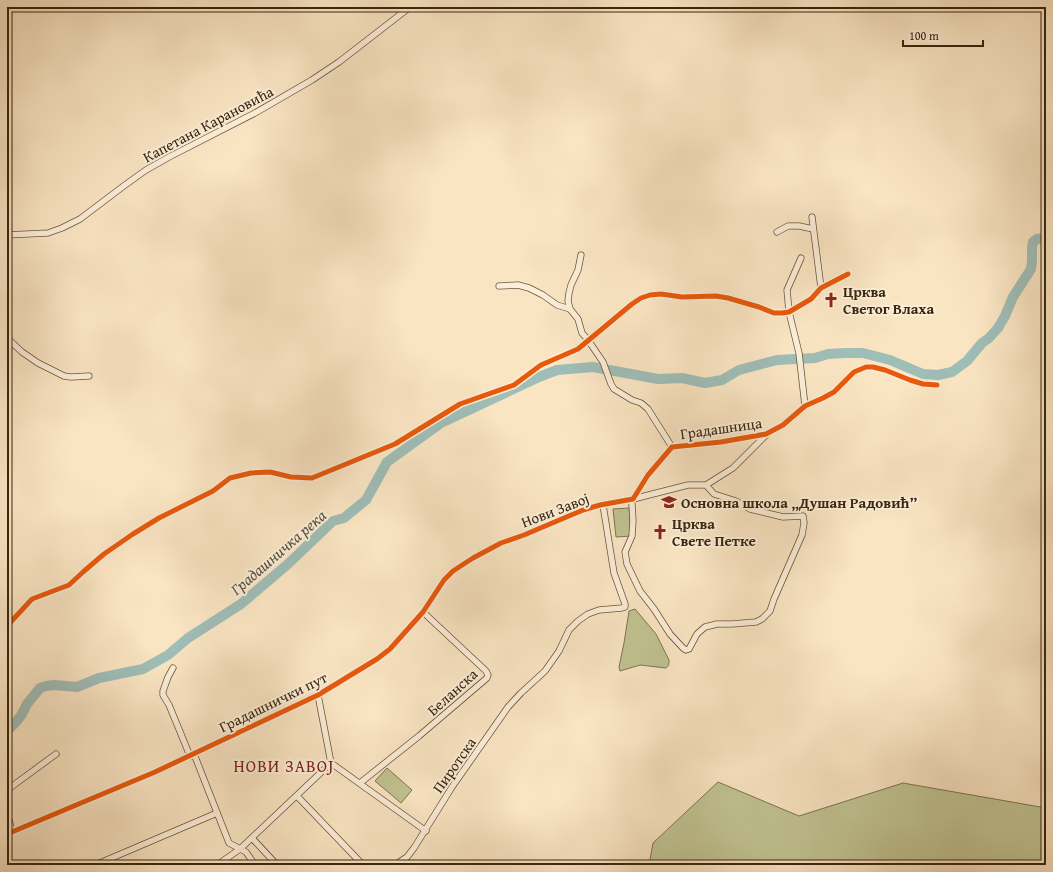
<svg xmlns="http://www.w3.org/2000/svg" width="1053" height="872" viewBox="0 0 1053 872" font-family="'Gentium Book Plus',serif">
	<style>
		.green { fill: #c1c392; stroke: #7d7450 }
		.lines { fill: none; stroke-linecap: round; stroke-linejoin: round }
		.river { stroke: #9fbeb8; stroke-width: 10 }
		.street-casing { stroke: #69553b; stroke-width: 7 }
		.street { stroke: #fceed8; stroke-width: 5.5 }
		.cycleway-casing { stroke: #fceed8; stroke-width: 8 }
		.cycleway { stroke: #e8590c; stroke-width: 5 }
		.labels { text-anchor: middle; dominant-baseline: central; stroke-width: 4; stroke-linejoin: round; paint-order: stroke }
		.street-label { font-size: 15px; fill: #39250e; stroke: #fceed8 }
		.poi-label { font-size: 15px; font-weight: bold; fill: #39250e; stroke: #fceed8; text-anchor: start }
		.water-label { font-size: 16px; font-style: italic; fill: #585341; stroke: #fceed8 }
		.quarter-label { font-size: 17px; letter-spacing: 1px; fill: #7a1f14; stroke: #fceed8 }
	</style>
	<rect width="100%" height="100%" fill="#fae5c3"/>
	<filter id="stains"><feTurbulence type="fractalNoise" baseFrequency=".005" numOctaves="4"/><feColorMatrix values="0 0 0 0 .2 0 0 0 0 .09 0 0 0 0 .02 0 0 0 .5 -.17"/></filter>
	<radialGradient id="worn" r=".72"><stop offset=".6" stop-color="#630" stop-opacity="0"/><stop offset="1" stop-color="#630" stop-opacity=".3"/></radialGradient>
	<g class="green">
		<polygon points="629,508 632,536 616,537 613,509"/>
		<path d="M635,609l21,25 13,26c0,4 0,6 -3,8l-26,-3 -20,6 -1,-4 5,-24 5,-32z"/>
		<polygon points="387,768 412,790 401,803 375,781"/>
		<polygon points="718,782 799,816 903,783 1046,808 1046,865 649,865 653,843"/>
	</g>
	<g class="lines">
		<polyline class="river" points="7,731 16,722 22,714 27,704 40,688 46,686 54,685 77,687 99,678 143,669 168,655 188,638 241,604 288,564 333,521 344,518 366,500 387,462 441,423 539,377 557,370 593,367 658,379 682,378 705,383 722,380 739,370 777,360 815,358 828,354 845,353 863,353 890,360 923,374 938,375 952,372 967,361 982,343 989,338 998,328 1005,316 1013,297 1031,269 1032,261 1032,247 1033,242 1037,239 1046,238"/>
		<defs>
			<g id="street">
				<polyline points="812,217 821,288"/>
				<polyline points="777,232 788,226 799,226 813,229"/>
				<polyline points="7,235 48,233 62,228 80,219 125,185 146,170 169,157 255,113 312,80 339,62 410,7"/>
				<polyline points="581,255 578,270 571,285 569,293 568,301 570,309 578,319 582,333 588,340 603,362 611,384 614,389 632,400 641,403 648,409 672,447"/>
				<polyline points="801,258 787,290 789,312 799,353 805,406"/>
				<polyline points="499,286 518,285 529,288 543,295 557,305 570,309"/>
				<polyline points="7,338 22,352 38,363 64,376 71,377 89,376"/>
				<polyline points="706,485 733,468 766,435"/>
				<polyline points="630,500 632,504 633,521 632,536 625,552 627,564 640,591 654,609 670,634 683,648 686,650 689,649 697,634 705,627 717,624 732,624 756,622 762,619 770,611 774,599 802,535 804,523 803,516 783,517 750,509 736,501 714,494 706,485 688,485 633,499"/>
				<polyline points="7,626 32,599 69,585 83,572 104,554 133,534 159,518 213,491 230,478 251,473 270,472 291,477 312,478 395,444 460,404 514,385 541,365 578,349 632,304 641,298 650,295 661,294 682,297 716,296 728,298 759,307 774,313 782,313 789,312 811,299 821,288 848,274"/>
				<polyline points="173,668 168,677 163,691 163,695 169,705 190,756"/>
				<polyline points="318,695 331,763 426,831"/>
				<polyline points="194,754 229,843 246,852 255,865"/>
				<polyline points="360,783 419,736 487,678 488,675 486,671 423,612"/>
				<polyline points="7,790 56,754"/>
				<polyline points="297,796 363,865"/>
				<polyline points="7,813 12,831"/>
				<polyline points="7,834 155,772 318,695 377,659 390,649 423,612 444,580 453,571 473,558 501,543 524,535 583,510 600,505 633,499 648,475 672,447 721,442 766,434 783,425 805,406 823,398 834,392 854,372 866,367 873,367 885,370 910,380 923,384 937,385"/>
				<polyline points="252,838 277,865"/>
				<polyline points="95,865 217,813"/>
				<polyline points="217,865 240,849 331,763"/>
				<polyline points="395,865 407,857 414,848 452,787 508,707 521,693 545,671 559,651 569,630 578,621 588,614 599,610 622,608 625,607 625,604 614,573 603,505"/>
			</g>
		</defs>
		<use href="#street" class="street-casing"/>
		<use href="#street" class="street"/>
		<defs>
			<g id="cycleway">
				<polyline points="7,626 32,599 69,585 83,572 104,554 133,534 159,518 213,491 230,478 251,473 270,472 291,477 312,478 395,444 460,404 514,385 541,365 578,349 632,304 641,298 650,295 661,294 682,297 716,296 728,298 759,307 774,313 782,313 789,312 811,299 821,288 848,274"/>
				<polyline points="7,834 155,772 318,695 377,659 390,649 423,612 444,580 453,571 473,558 501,543 524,535 583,510 600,505 633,499 648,475 672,447 721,442 766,434 783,425 805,406 823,398 834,392 854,372 866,367 873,367 885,370 910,380 923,384 937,385"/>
			</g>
		</defs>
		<use href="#cycleway" class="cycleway-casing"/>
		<use href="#cycleway" class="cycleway"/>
	</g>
	<defs>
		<symbol id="church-bare" viewBox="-9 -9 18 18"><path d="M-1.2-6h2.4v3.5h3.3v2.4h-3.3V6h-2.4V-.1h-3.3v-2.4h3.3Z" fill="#8f2418" stroke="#fceed8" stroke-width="2.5" paint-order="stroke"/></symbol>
		<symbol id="school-bare" viewBox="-9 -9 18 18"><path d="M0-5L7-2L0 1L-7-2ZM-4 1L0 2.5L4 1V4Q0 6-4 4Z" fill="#8f2418" stroke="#fceed8" stroke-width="2.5" paint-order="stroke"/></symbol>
	</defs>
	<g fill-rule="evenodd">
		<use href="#church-bare" x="820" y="289" width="22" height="22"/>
		<use href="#school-bare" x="658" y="491" width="22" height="22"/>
		<use href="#church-bare" x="649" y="521" width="22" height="22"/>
	</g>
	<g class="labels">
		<g class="street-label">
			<text transform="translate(208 124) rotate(-28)">Капетана Карановића</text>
			<text transform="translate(721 428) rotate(-8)">Градашница</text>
			<text transform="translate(555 510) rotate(-21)">Нови Завој</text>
			<text transform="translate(452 692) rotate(-42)">Беланска</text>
			<text transform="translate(273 702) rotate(-26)">Градашнички пут</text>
			<text transform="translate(454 765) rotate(-55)">Пиротска</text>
		</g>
		<g class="poi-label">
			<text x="843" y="291">Црква<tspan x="843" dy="17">Светог Влаха</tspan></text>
			<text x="681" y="502">Основна школа „Душан Радовић”</text>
			<text x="672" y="523">Црква<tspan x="672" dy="17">Свете Петке</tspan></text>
		</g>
		<g class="water-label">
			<text transform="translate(278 552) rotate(-41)">Градашничка река</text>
		</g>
		<g class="quarter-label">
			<text x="284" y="765">НОВИ ЗАВОЈ</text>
		</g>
	</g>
	<rect width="1053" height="872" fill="none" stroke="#fae5c3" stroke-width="24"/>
	<rect x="8" y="8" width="1037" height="856" fill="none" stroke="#39250e" stroke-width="2"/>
	<rect x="12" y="12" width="1029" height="848" fill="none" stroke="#39250e"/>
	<path d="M903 40v6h80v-6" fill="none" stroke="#39250e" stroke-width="2"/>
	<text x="909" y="40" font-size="12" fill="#39250e" stroke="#fceed8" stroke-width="3" paint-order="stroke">100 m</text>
	<rect width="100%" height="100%" filter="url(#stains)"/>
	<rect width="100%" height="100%" fill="url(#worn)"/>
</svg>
